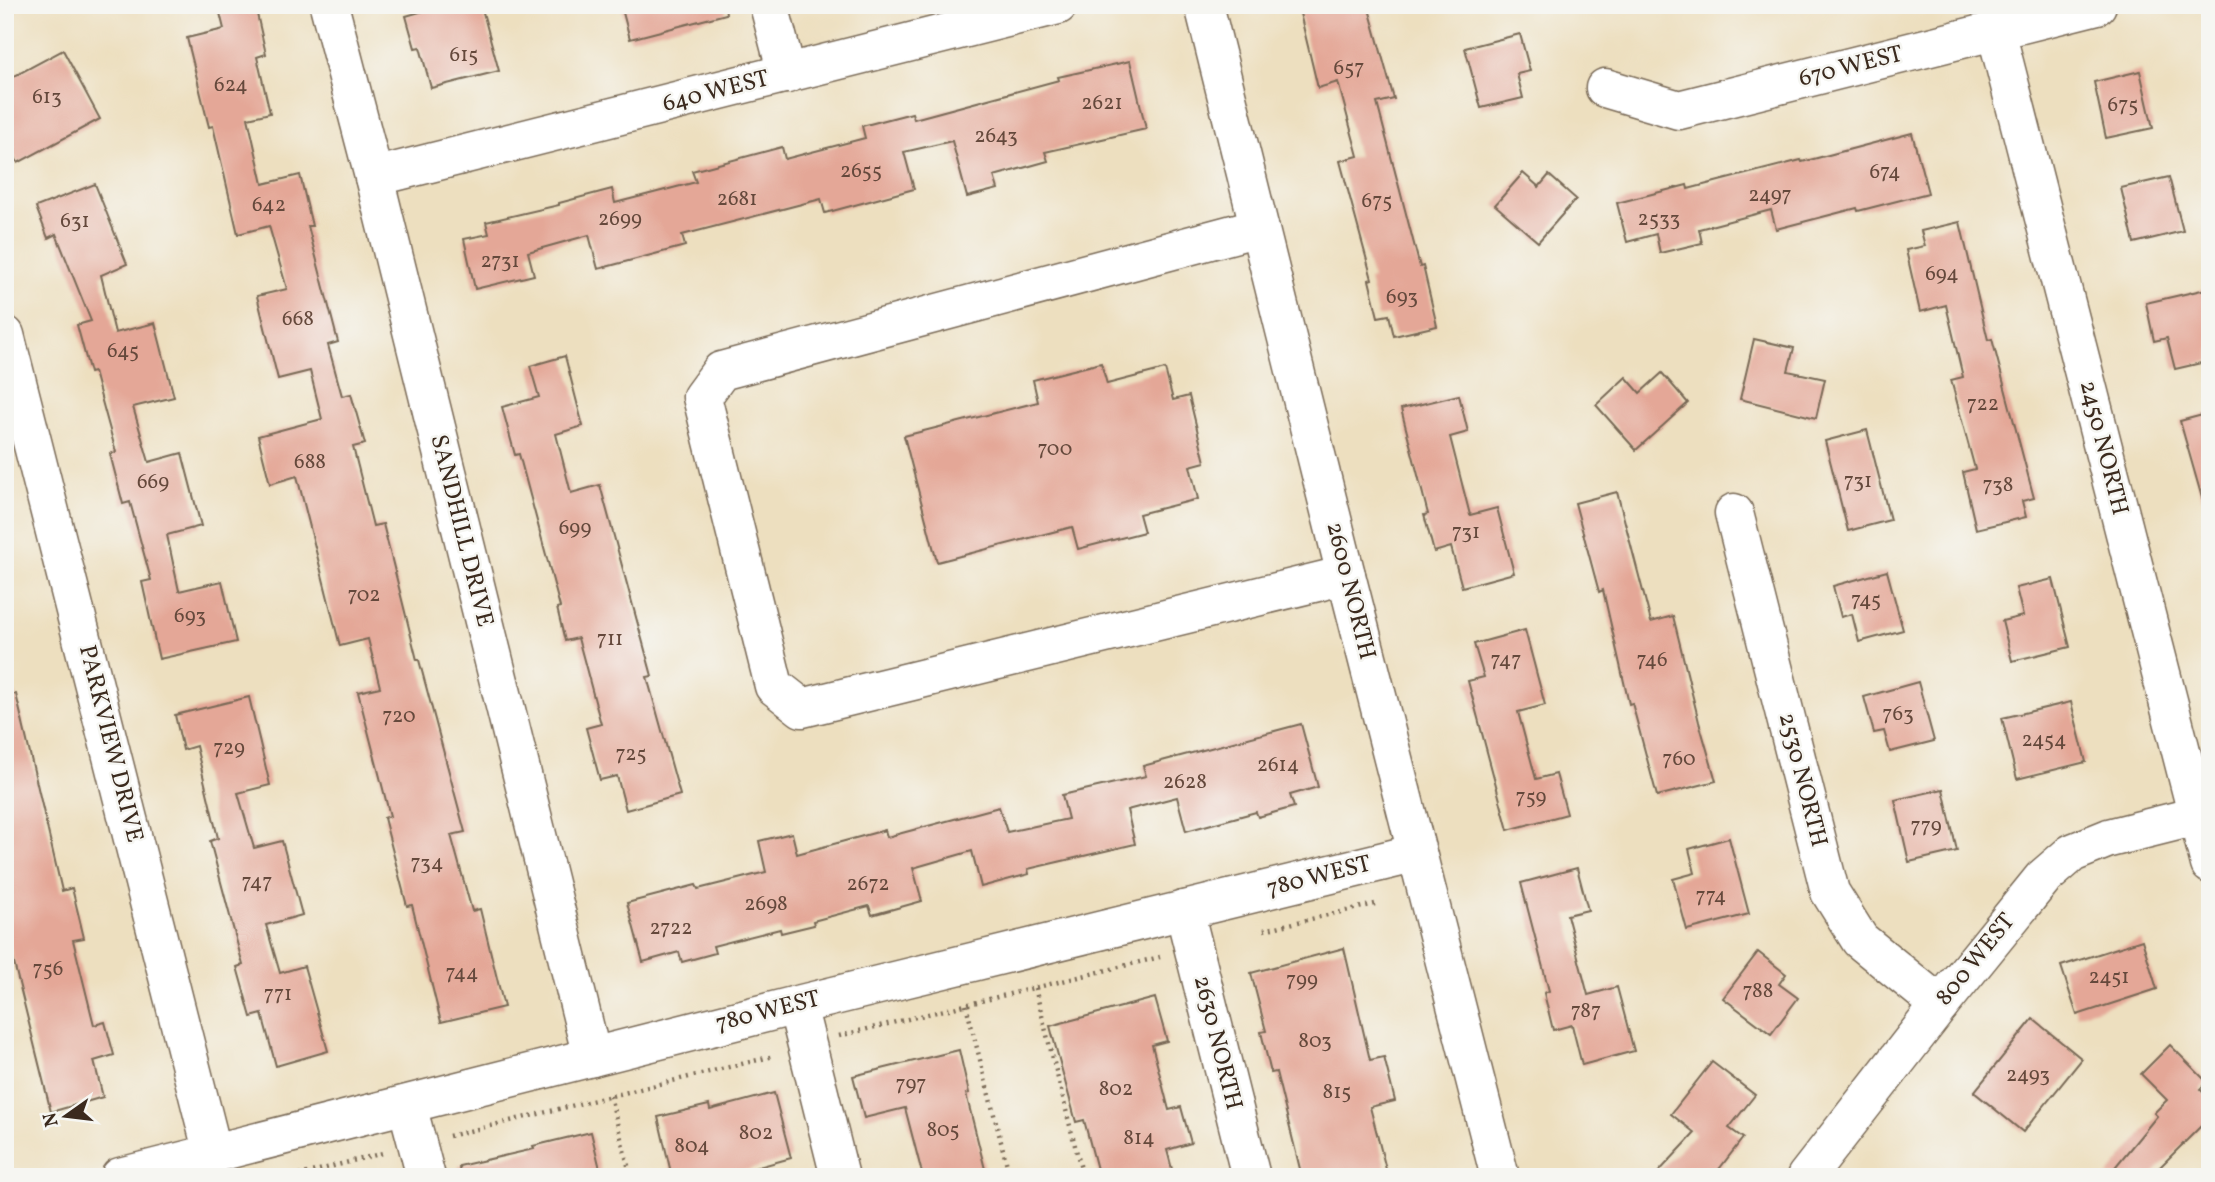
<svg xmlns="http://www.w3.org/2000/svg" width="2215" height="1182" viewBox="0 0 2215 1182" font-family="Vollkorn,serif">
	<style>
		.building { fill: #e4a797 }
		.lines { fill: none; stroke-linecap: round; stroke-linejoin: round }
		.minor-casing { stroke: #796956; stroke-width: 41 }
		.path { stroke: #796956; stroke-width: 4.5; stroke-dasharray: 2 5; stroke-linecap: butt }
		.minor { stroke: #fff; stroke-width: 38 }
		.labels { text-anchor: middle; dominant-baseline: central; stroke-width: 5; stroke-linejoin: round; paint-order: stroke }
		.number-label { font-size: 21px; fill: #65493c }
		.street-label { font-size: 24px; fill: #3b2a1e; stroke: #f6f6f2 }
	</style>
	<rect width="100%" height="100%" fill="#f6f6f2"/>
	<filter id="ink" filterUnits="userSpaceOnUse"><feTurbulence type="fractalNoise" baseFrequency=".0143" numOctaves="2"/><feDisplacementMap in="SourceGraphic" scale="14" xChannelSelector="R" yChannelSelector="G"/><feConvolveMatrix kernelMatrix="1 2 1 2 8 2 1 2 1" color-interpolation-filters="sRGB"/></filter>
	<filter id="wash" filterUnits="userSpaceOnUse"><feTurbulence type="fractalNoise" baseFrequency=".00686" numOctaves="4" result="noise"/><feDisplacementMap in="SourceGraphic" scale="28" xChannelSelector="R" yChannelSelector="G"/><feGaussianBlur stdDeviation="1.57" result="paint"/><feColorMatrix in="noise" values="0 0 0 0 0 0 0 0 0 0 0 0 0 0 0 0 0 1.4 0 .05"/><feComposite in="paint" operator="in"/></filter>
	<g filter="url(#wash)">
		<rect width="100%" height="100%" fill="#eddfbf"/>
		<g id="blocks">
			<g class="building">
				<polygon points="253,5 255,5 266,54 257,57 270,113 248,118 263,184 300,175 312,226 308,226 338,342 328,345 342,396 351,394 365,444 353,447 373,526 383,524 417,660 419,660 465,832 451,835 472,911 480,909 504,1007 441,1022 412,905 407,906 384,818 390,816 358,692 380,687 368,639 340,646 297,476 270,484 258,436 322,419 310,371 278,379 257,296 287,289 269,226 238,234 213,126 209,127 187,38 224,29 220,13"/>
				<polygon points="444,5 481,5 499,71 431,88 420,47 415,48 406,16"/>
				<polygon points="621,5 725,5 726,14 630,39"/>
				<polygon points="1298,5 1368,5 1394,99 1377,103 1420,267 1423,266 1437,326 1394,336 1389,315 1378,317 1369,280 1372,279 1340,161 1358,156 1338,82 1318,88"/>
				<polygon points="1520,34 1530,71 1517,74 1523,98 1481,108 1465,48"/>
				<polygon points="63,50 100,119 18,163 5,139 5,81"/>
				<polygon points="1130,61 1146,129 1045,152 1048,161 994,176 998,189 967,197 952,141 904,152 914,189 825,213 821,199 682,235 685,246 598,269 589,235 528,252 534,275 475,289 464,239 489,234 486,222 559,205 559,203 612,189 615,203 696,182 692,171 782,147 785,159 865,138 862,126 912,113 914,119 1059,80 1058,77"/>
				<polygon points="2140,71 2153,128 2106,138 2094,82"/>
				<polygon points="1912,133 1928,193 1858,211 1857,208 1776,229 1771,210 1699,229 1702,243 1660,253 1656,234 1627,242 1617,203 1687,185 1688,189 1801,160 1802,162"/>
				<polygon points="1523,173 1539,187 1549,175 1576,199 1538,242 1495,205"/>
				<polygon points="2169,177 2183,231 2134,243 2121,188"/>
				<polygon points="95,184 127,264 101,275 115,333 155,323 174,397 133,407 149,462 182,453 201,526 167,535 179,591 222,581 236,642 159,659 142,582 151,580 130,502 123,504 110,454 116,452 94,372 90,373 77,325 91,321 56,234 48,238 36,207"/>
				<polygon points="1960,222 1988,340 1992,339 2034,498 2022,501 2026,517 1976,529 1963,472 1975,469 1951,380 1963,377 1946,305 1920,312 1906,250 1925,246 1921,231"/>
				<polygon points="2206,289 2210,305 2210,361 2175,369 2167,338 2154,341 2146,303"/>
				<polygon points="1754,339 1794,348 1788,371 1825,379 1816,418 1740,399"/>
				<polygon points="565,356 583,426 556,434 571,493 600,485 652,676 647,677 680,795 626,810 617,776 600,780 586,728 601,724 578,638 565,641 557,608 560,607 519,454 515,455 502,407 539,397 530,366"/>
				<polygon points="1101,363 1107,384 1165,369 1173,400 1189,396 1205,462 1190,466 1198,499 1139,514 1144,532 1078,549 1072,527 937,562 904,436 1038,402 1033,380"/>
				<polygon points="1662,373 1688,403 1636,450 1596,405 1626,377 1640,393"/>
				<polygon points="1459,395 1468,432 1450,437 1470,515 1497,508 1514,573 1462,587 1451,547 1434,552 1424,515 1428,514 1401,409"/>
				<polygon points="2210,413 2210,497 2202,498 2180,421"/>
				<polygon points="1867,430 1890,520 1848,531 1825,441"/>
				<polygon points="1617,492 1651,622 1673,616 1699,722 1716,781 1657,796 1632,703 1629,704 1603,590 1599,592 1575,503"/>
				<polygon points="1887,571 1903,630 1859,642 1852,614 1841,617 1833,586"/>
				<polygon points="2053,579 2070,647 2012,661 2002,621 2023,616 2016,588"/>
				<polygon points="1525,630 1545,705 1518,712 1536,779 1556,774 1567,814 1508,830 1468,681 1484,677 1474,644"/>
				<polygon points="1918,682 1934,741 1890,752 1884,731 1874,733 1864,697"/>
				<polygon points="16,694 62,891 72,888 84,938 73,940 94,1025 105,1022 114,1055 94,1061 103,1097 51,1112 5,927 5,695"/>
				<polygon points="249,697 270,785 238,793 254,848 282,841 302,915 266,925 280,973 304,966 328,1051 276,1066 262,1014 251,1017 237,967 243,965 210,841 218,838 196,746 183,750 175,715"/>
				<polygon points="2071,702 2086,762 2017,779 2002,718"/>
				<polygon points="1301,724 1318,787 1290,795 1294,807 1258,817 1256,812 1186,831 1177,797 1127,810 1135,844 1028,869 1029,874 981,887 972,851 913,868 922,901 872,915 869,906 813,921 814,925 781,933 780,929 713,946 715,953 682,962 679,952 643,962 627,903 696,885 698,889 766,872 759,841 792,833 797,854 885,830 887,837 999,807 1007,832 1068,819 1062,795 1146,776 1143,766"/>
				<polygon points="1943,789 1957,851 1909,862 1895,800"/>
				<polygon points="1729,838 1749,914 1687,930 1673,879 1695,873 1689,849"/>
				<polygon points="1577,868 1588,910 1567,915 1588,995 1617,987 1634,1051 1582,1065 1572,1025 1553,1030 1544,993 1549,991 1521,883"/>
				<polygon points="2142,940 2157,989 2077,1015 2061,966"/>
				<polygon points="1344,948 1370,1060 1384,1057 1395,1101 1370,1107 1388,1177 1302,1177 1276,1072 1271,1073 1261,1032 1266,1031 1251,973"/>
				<polygon points="1758,952 1786,974 1779,984 1798,998 1771,1034 1723,998"/>
				<polygon points="1155,998 1167,1041 1152,1045 1169,1110 1181,1107 1191,1143 1167,1150 1174,1177 1099,1177 1084,1120 1076,1122 1050,1026"/>
				<polygon points="2033,1019 2082,1059 2023,1132 1974,1092"/>
				<polygon points="2170,1045 2207,1082 2200,1089 2210,1100 2210,1117 2150,1177 2107,1177 2157,1116 2154,1113 2167,1100 2141,1074"/>
				<polygon points="959,1050 969,1093 966,1094 987,1177 923,1177 905,1108 864,1118 853,1076"/>
				<polygon points="1712,1062 1755,1095 1729,1128 1743,1138 1713,1177 1654,1177 1695,1133 1671,1114"/>
				<polygon points="774,1093 791,1158 722,1177 672,1177 658,1117 709,1105 710,1110"/>
				<polygon points="591,1132 602,1177 460,1177 459,1166 534,1149 533,1146"/>
			</g>
		</g>
	</g>
	<g filter="url(#ink)">
		<use href="#blocks" fill-opacity="0" stroke="#796956" stroke-width="2"/>
		<g class="lines">
			<defs>
				<g id="minor">
					<polyline points="329,5 374,177 592,1057"/>
					<polyline points="769,5 787,74"/>
					<polyline points="1204,5 1346,575 1500,1177"/>
					<polyline points="1996,31 2210,864"/>
					<polyline points="1605,88 1679,110 2097,5"/>
					<polyline points="374,177 1058,5"/>
					<polyline points="1259,227 721,371 702,397 774,686 802,708 1346,575"/>
					<polyline points="5,335 213,1154"/>
					<polyline points="1734,513 1830,892 1860,940 1940,1005"/>
					<polyline points="1184,910 1251,1177"/>
					<polyline points="797,1005 840,1177"/>
					<polyline points="407,1105 426,1177"/>
					<polyline points="120,1177 797,1005 1417,853"/>
					<polyline points="1806,1177 1940,1005 2043,878 2072,853 2109,838 2197,816"/>
				</g>
			</defs>
			<use href="#minor" class="minor-casing"/>
			<g class="path">
				<polyline points="1264,930 1375,904"/>
				<polyline points="1035,988 1083,1177"/>
				<polyline points="966,1005 1010,1177"/>
				<polyline points="839,1036 1160,957"/>
				<polyline points="610,1096 631,1177"/>
				<polyline points="449,1136 774,1056"/>
				<polyline points="292,1177 383,1153"/>
			</g>
			<use href="#minor" class="minor"/>
		</g>
	</g>
	<g class="labels">
		<g class="number-label">
			<text x="464" y="55">615</text>
			<text x="1349" y="68">657</text>
			<text x="231" y="85">624</text>
			<text x="47" y="97">613</text>
			<text x="1102" y="103">2621</text>
			<text x="2123" y="105">675</text>
			<text x="996" y="136">2643</text>
			<text x="861" y="171">2655</text>
			<text x="1885" y="172">674</text>
			<text x="1770" y="195">2497</text>
			<text x="737" y="199">2681</text>
			<text x="1377" y="201">675</text>
			<text x="269" y="205">642</text>
			<text x="620" y="219">2699</text>
			<text x="1659" y="219">2533</text>
			<text x="75" y="221">631</text>
			<text x="500" y="261">2731</text>
			<text x="1942" y="274">694</text>
			<text x="1402" y="297">693</text>
			<text x="298" y="319">668</text>
			<text x="123" y="351">645</text>
			<text x="1983" y="404">722</text>
			<text x="1055" y="449">700</text>
			<text x="310" y="462">688</text>
			<text x="1858" y="481">731</text>
			<text x="153" y="482">669</text>
			<text x="1998" y="485">738</text>
			<text x="575" y="528">699</text>
			<text x="1466" y="532">731</text>
			<text x="364" y="595">702</text>
			<text x="1866" y="600">745</text>
			<text x="190" y="616">693</text>
			<text x="610" y="639">711</text>
			<text x="1506" y="660">747</text>
			<text x="1652" y="660">746</text>
			<text x="1898" y="714">763</text>
			<text x="399" y="716">720</text>
			<text x="2044" y="740">2454</text>
			<text x="229" y="748">729</text>
			<text x="631" y="754">725</text>
			<text x="1679" y="759">760</text>
			<text x="1278" y="765">2614</text>
			<text x="1185" y="782">2628</text>
			<text x="1531" y="797">759</text>
			<text x="1926" y="826">779</text>
			<text x="427" y="863">734</text>
			<text x="257" y="882">747</text>
			<text x="868" y="884">2672</text>
			<text x="1711" y="896">774</text>
			<text x="766" y="904">2698</text>
			<text x="671" y="928">2722</text>
			<text x="48" y="969">756</text>
			<text x="462" y="973">744</text>
			<text x="2109" y="977">2451</text>
			<text x="1302" y="980">799</text>
			<text x="1758" y="991">788</text>
			<text x="278" y="994">771</text>
			<text x="1586" y="1011">787</text>
			<text x="1315" y="1041">803</text>
			<text x="2028" y="1075">2493</text>
			<text x="911" y="1084">797</text>
			<text x="1116" y="1089">802</text>
			<text x="1337" y="1092">815</text>
			<text x="943" y="1130">805</text>
			<text x="756" y="1133">802</text>
			<text x="1139" y="1138">814</text>
			<text x="692" y="1146">804</text>
		</g>
		<g class="street-label">
			<text transform="translate(1851 67) rotate(-14)">670 WEST</text>
			<text transform="translate(716 92) rotate(-14)">640 WEST</text>
			<text transform="translate(2103 448) rotate(76)">2450 NORTH</text>
			<text transform="translate(461 531) rotate(76)">SANDHILL DRIVE</text>
			<text transform="translate(1350 591) rotate(76)">2600 NORTH</text>
			<text transform="translate(110 744) rotate(76)">PARKVIEW DRIVE</text>
			<text transform="translate(1802 780) rotate(76)">2530 NORTH</text>
			<text transform="translate(1319 877) rotate(-14)">780 WEST</text>
			<text transform="translate(1976 960) rotate(-51)">800 WEST</text>
			<text transform="translate(768 1012) rotate(-14)">780 WEST</text>
			<text transform="translate(1217 1043) rotate(76)">2630 NORTH</text>
		</g>
	</g>
	<rect width="2215" height="1182" fill="none" stroke="#f6f6f2" stroke-width="28"/>
	<g transform="translate(66 1116) rotate(256)" stroke="#f6f6f2" stroke-width="5" paint-order="stroke">
	<path d="M0-5L12 26L0 18L-12 26Z" fill="#3b2a1e"/>
	<text y="-10" font-size="19" font-weight="bold" text-anchor="middle" fill="#3b2a1e">N</text>
	</g>
</svg>
